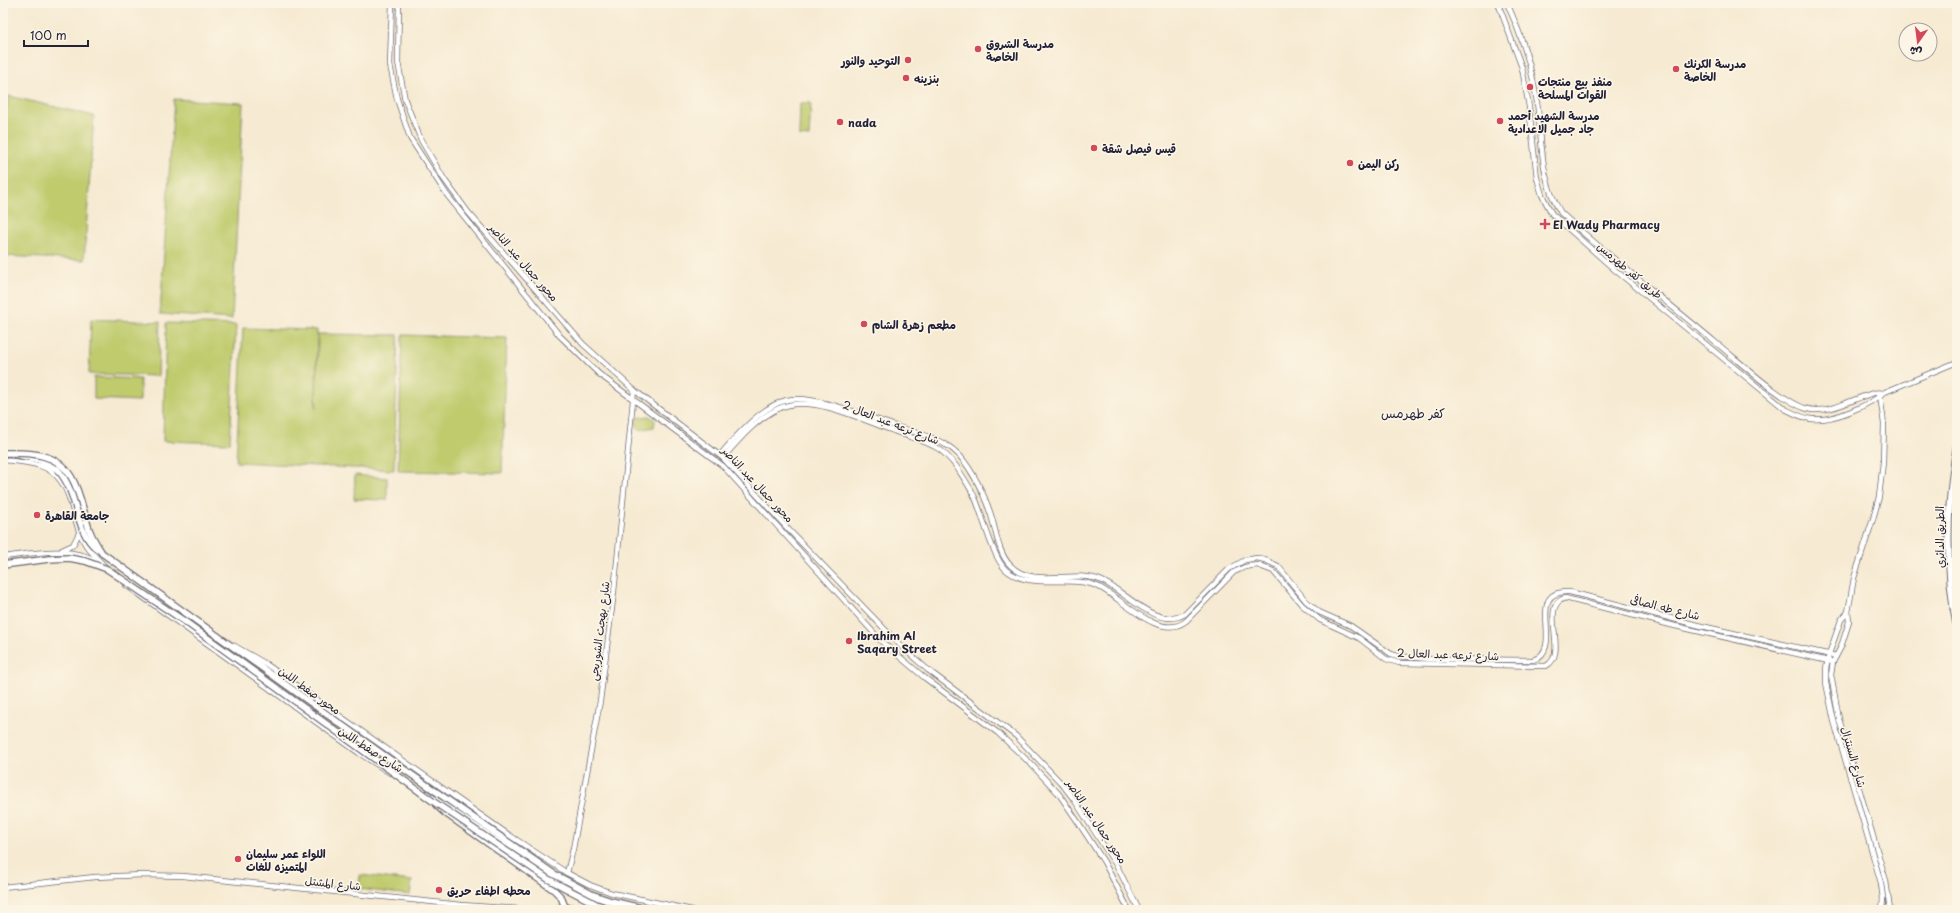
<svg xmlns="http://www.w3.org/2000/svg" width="1960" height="913" viewBox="0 0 1960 913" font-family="'Playpen Sans','Playpen Sans Arabic',sans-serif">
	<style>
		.green { fill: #bfcb6d; stroke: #707654 }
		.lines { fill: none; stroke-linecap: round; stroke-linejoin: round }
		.tertiary-casing { stroke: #6c6870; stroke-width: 6 }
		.primary-casing { stroke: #6c6870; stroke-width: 8 }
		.motorway-casing { stroke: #6c6870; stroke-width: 8 }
		.tertiary { stroke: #fff; stroke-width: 4.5 }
		.primary { stroke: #fff; stroke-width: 5.5 }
		.motorway { stroke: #fff; stroke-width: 6 }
		.primary-bridge-casing { stroke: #6c6870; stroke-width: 8; stroke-linecap: butt }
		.primary-bridge { stroke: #fff; stroke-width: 5.5 }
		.poi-dot { fill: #d1495b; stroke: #fcf5e5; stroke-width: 1.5 }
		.labels { text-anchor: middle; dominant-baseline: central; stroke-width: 3.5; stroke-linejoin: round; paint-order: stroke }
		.poi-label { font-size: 11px; font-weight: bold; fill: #22223b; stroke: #fcf5e5; text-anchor: start }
		.street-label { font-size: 11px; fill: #22223b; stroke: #fcf5e5 }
		.quarter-label { font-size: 13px; fill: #22223b; stroke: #fcf5e5 }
	</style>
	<rect width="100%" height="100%" fill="#fcf5e5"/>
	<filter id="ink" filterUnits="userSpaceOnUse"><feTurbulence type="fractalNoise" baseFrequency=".025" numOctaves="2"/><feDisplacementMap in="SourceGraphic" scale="8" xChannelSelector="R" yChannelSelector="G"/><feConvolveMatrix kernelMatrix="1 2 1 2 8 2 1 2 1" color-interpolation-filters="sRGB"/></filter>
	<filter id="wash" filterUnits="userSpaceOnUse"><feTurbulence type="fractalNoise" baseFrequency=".012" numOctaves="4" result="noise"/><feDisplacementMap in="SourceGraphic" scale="16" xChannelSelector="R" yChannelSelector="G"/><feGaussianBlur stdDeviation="0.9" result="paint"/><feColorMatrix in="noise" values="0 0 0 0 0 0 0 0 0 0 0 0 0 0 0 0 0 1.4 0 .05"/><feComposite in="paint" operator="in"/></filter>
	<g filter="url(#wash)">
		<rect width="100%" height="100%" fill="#f6ead2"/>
		<g class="green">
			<polygon points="9,96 94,116 84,260 3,256 3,127"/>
			<polygon points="174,99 243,103 232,319 160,314"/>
			<polygon points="800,103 811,103 809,137 799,136"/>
			<polygon points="91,319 160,322 158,376 89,374"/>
			<polygon points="166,323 236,325 230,443 163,441"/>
			<polygon points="243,328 317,330 316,408 318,334 398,335 394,470 236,462"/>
			<polygon points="402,335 507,338 502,473 398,471"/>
			<polygon points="94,377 140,379 140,401 94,399"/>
			<polygon points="649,416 655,420 654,427 638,430 635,418"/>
			<polygon points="355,475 387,478 387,500 354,499"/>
			<polygon points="360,875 412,881 410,895 359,889"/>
		</g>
	</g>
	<g filter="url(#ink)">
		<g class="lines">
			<defs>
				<g id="tertiary">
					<polyline points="392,3 390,65 397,99 410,138 447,195 560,336 599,374 723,466 882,642 925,678 998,733 1030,763 1059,794 1078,822 1104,862 1129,910"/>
					<polyline points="399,3 398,62 405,100 421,140 444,179 468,212 583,344 634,390 723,458 789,530 902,647 928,670 1016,736 1062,784 1075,801 1118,868 1139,910"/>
					<path d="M1498,3l24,65 7,39 8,71 5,17 10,19 63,56 170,139c8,4 17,9 26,10 22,3 58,-14 74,-27l72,-30"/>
					<path d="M1507,3c13,29 24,60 29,93 7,40 2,81 25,117 49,45 103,86 154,129 22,17 68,61 93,67 26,7 60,-21 75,-16"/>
					<polyline points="1880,395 1884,424 1883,462 1879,497 1873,519 1854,578 1848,612 1849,622 1841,647 1833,662 1831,675 1839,719 1886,881 1890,910"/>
					<path d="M720,455c16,-19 42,-49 67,-55 28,-6 84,18 111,27 16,5 34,9 48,18 5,2 10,7 14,11 14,17 24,38 31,59 5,15 7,38 19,50 23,24 62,4 90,15 24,9 56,51 85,34l44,-45 16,-9 12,-2 8,2 13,6 28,35 13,11 32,14 40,28 7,2 31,3 104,1c34,-11 -11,-71 37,-68l127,33 139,31"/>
					<path d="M723,458c16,-19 41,-48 66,-53 31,-7 76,16 105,26 14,6 31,9 45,18 6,4 12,11 17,17 7,11 15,22 20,34 7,17 17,57 29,69 26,23 65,4 94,18 23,11 60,55 87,34l48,-49 11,-5 12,-2 16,6 29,34 18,15 39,18 27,21 13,4 147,3c24,-12 -8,-60 19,-68l110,28 158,36"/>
					<path d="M3,460c36,4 57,4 68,44 4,13 6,26 13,38 5,10 17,19 24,28"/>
					<polyline points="62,550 73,545 80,531"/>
					<path d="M3,557c32,-4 68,-12 98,6"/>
					<polyline points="126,585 359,753 390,773"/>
					<polyline points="1848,612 1841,620 1829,654 1826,669 1826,683 1834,721 1881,883 1883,898 1882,910"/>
					<polyline points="233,645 266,664 509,835 567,873 590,885 612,893 692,910"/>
					<polyline points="426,793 562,883"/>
					<polyline points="567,873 573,849 600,701 614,592 634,390"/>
					<polyline points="3,887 95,877 143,875 183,876 461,905 534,910 565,907 565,910"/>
					<polyline points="584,895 626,910"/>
				</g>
				<g id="primary">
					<polyline points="14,454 39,460 57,469"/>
					<polyline points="102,553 385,756 554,874 591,894 611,901 650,910"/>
					<polyline points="436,805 445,813 554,890 561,897 565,907 593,910"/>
				</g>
				<path id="motorway" d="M1957,445c-11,62 -12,122 0,183"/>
			</defs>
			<use href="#tertiary" class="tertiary-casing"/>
			<use href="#primary" class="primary-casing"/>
			<use href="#motorway" class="motorway-casing"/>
			<use href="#tertiary" class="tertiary"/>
			<use href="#primary" class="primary"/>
			<use href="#motorway" class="motorway"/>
			<defs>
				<g id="primary-bridge">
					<path d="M3,453c13,0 27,-1 40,3 35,9 36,44 46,73 3,9 8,16 13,24"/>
					<path d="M57,469c23,24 16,61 40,80"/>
					<polyline points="3,565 49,559 69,558 85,561 107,569 187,623 434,802 548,879 596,904 613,910"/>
				</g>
			</defs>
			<use href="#primary-bridge" class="primary-bridge-casing"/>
			<use href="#primary-bridge" class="primary-bridge"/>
		</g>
	</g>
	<g class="poi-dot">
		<circle cx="978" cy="49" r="4"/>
		<circle cx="908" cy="60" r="4"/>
		<circle cx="1676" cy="69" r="4"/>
		<circle cx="906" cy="78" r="4"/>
		<circle cx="1530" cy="87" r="4"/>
		<circle cx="1500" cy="121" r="4"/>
		<circle cx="840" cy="122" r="4"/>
		<circle cx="1094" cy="148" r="4"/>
		<circle cx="1350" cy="163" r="4"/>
		<path d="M1543 218h4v4h4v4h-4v4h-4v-4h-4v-4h4z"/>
		<circle cx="864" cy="324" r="4"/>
		<circle cx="37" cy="515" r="4"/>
		<circle cx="849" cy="641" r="4"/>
		<circle cx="238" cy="859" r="4"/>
		<circle cx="439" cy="890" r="4"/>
	</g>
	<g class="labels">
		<g class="poi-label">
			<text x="986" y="43">مدرسة الشروق<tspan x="986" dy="13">الخاصة</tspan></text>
			<text x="900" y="60" text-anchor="end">التوحيد والنور</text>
			<text x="1684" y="63">مدرسة الكرنك<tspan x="1684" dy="13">الخاصة</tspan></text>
			<text x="914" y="78">بنزينه</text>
			<text x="1538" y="81">منفذ بيع منتجات<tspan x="1538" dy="13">القوات المسلحة</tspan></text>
			<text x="1508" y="115">مدرسة الشهيد أحمد<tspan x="1508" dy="13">جاد جميل الاعدادية</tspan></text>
			<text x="848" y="122">nada</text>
			<text x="1102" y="148">قيس فيصل شقة</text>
			<text x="1358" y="163">ركن اليمن</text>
			<text x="1553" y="224">El Wady Pharmacy</text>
			<text x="872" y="324">مطعم زهرة الشام</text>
			<text x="45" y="515">جامعة القاهرة</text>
			<text x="857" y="635">Ibrahim Al<tspan x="857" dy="13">Saqary Street</tspan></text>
			<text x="246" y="853">اللواء عمر سليمان<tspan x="246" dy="13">المتميزه للغات</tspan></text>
			<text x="447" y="890">محطه اطفاء حريق</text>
		</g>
		<g class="street-label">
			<text transform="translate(524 262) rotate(49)">محور جمال عبد الناصر</text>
			<text transform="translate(1630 270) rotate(40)">طريق كفر طهرمس</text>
			<text transform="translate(891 422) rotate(21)">شارع ترعه عبد العال 2</text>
			<text transform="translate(758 484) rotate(47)">محور جمال عبد الناصر</text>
			<text transform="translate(1939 537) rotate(-90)">الطريق الدائري</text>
			<text transform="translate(1665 607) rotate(14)">شارع طه الصافى</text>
			<text transform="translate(599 631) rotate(-83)">شارع بهجت الشوربجى</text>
			<text transform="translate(1448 654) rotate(2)">شارع ترعه عبد العال 2</text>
			<text transform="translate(310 690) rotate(36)">محور صفط اللبن</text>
			<text transform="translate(371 749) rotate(33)">شارع صفط اللبن</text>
			<text transform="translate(1854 757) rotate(74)">شارع السنترال</text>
			<text transform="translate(1097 821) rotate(56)">محور جمال عبد الناصر</text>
			<text transform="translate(333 883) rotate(6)">شارع المشتل</text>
		</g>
		<g class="quarter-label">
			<text x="1413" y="412">كفر طهرمس</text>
		</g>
	</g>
	<rect width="1960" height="913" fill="none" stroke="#fcf5e5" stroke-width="16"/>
	<g transform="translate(1918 42) rotate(194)"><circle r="19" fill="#fcf5e5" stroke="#a5a1a1"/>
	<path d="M0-3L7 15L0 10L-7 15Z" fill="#d1495b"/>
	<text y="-6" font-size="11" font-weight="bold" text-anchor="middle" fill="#22223b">ش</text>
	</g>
	<path d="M24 40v6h64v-6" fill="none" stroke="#22223b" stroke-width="2"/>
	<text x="30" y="40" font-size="12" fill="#22223b" stroke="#fcf5e5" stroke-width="3" paint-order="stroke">100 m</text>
</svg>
